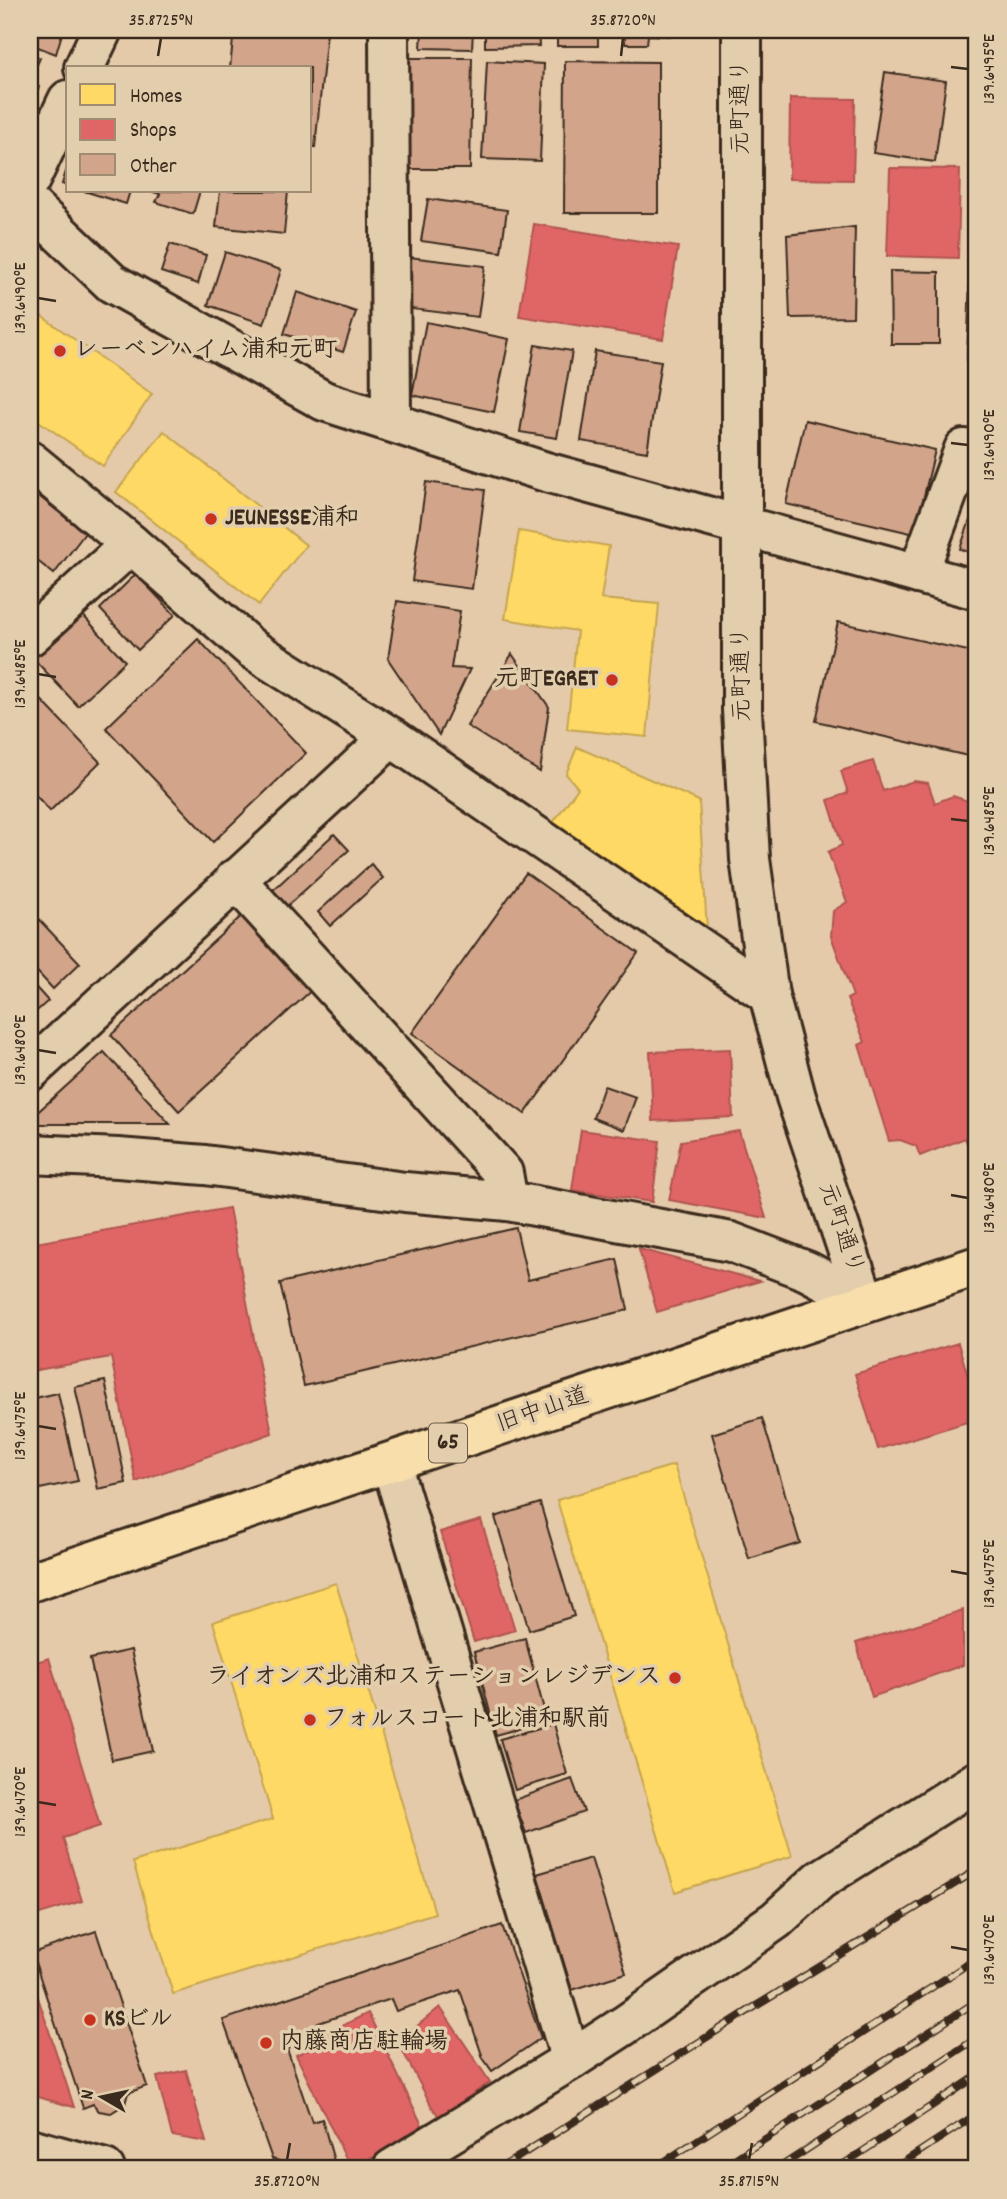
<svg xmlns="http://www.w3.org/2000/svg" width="1007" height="2199" viewBox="0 0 1007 2199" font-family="Dekko,'Klee One',sans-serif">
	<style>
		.homes { fill: #ffd966; stroke: #c4a450; stroke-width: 2 }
		.shops { fill: #e06666; stroke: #ae5450; stroke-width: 2 }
		.building { fill: #d2a58b; stroke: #3b2a1e; stroke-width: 2 }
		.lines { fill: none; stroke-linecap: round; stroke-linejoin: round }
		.street-casing { stroke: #3b2a1e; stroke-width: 44 }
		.secondary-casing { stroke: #3b2a1e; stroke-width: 44 }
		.primary-casing { stroke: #3b2a1e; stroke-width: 44 }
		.street { stroke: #e2cdac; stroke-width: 38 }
		.secondary { stroke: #e2cdac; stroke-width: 38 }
		.primary { stroke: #f8deab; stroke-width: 38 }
		.rail-casing { stroke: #3b2a1e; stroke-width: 8 }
		.rail { stroke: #e2cdac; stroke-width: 5; stroke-dasharray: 16; stroke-linecap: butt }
		.ticks { fill: none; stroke: #3b2a1e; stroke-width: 2.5 }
		.poi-dot { fill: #c8321e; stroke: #e2cdac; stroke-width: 2.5 }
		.labels { text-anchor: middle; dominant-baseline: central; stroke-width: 7; stroke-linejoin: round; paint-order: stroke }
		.shield { fill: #e2cdac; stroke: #6d5b49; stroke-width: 2 }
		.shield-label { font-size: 23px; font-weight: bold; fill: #3b2a1e }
		.street-label { font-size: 24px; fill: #3b2a1e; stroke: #e2cdac }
		.poi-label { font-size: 24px; font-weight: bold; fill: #3b2a1e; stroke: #e2cdac; text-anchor: start }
		.neatline { fill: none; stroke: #3b2a1e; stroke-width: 2.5 }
		.ticks-label { font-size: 18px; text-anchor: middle; fill: #3b2a1e }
	</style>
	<rect width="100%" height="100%" fill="#e5caaa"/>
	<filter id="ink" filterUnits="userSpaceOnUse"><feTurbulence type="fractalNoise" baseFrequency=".0143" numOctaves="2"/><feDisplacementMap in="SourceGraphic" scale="14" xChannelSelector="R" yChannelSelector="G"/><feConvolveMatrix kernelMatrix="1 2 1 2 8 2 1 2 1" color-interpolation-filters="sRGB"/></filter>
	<g filter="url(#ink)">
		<g class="homes">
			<polygon points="30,308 152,394 103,466 30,415"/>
			<polygon points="164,431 306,545 259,605 116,492"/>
			<polygon points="519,531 609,546 601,599 659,604 647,737 567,729 577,631 505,619"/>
			<polygon points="577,747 699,801 707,930 552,824 578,788 566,774"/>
			<polygon points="674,1465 792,1856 675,1892 557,1500"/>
			<polygon points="336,1583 435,1913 173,1994 133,1862 273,1819 213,1622"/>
		</g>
		<g class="shops">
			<polygon points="790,98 855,99 853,180 789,179"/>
			<polygon points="890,168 960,169 958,258 887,256"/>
			<polygon points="534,224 678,247 663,339 519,316"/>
			<polygon points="873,761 883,791 914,781 928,783 935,803 953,796 977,804 977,1168 965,1138 920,1156 916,1146 900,1140 889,1141 859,1045 865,1042 847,999 853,996 831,936 833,911 847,902 828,852 842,845 828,800 848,793 841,771"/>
			<polygon points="730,1049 733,1117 653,1121 650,1052"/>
			<polygon points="581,1130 660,1141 652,1202 572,1190"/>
			<polygon points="739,1131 766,1218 669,1200 681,1141"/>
			<polygon points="229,1208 272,1433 136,1482 111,1357 31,1371 30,1362 30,1244"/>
			<polygon points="639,1249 760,1281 657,1312"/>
			<polygon points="958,1343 977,1406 977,1419 878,1449 855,1374"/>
			<polygon points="481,1520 515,1630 474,1642 440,1532"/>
			<polygon points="963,1610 963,1665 872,1697 856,1643"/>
			<polygon points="49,1658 100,1826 63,1838 82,1901 30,1917 30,1664"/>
			<polygon points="30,1973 74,2107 30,2095"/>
			<polygon points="440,2007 490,2082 440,2117 432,2107 398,2042"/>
			<polygon points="368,2013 422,2125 374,2157 350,2167 296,2055 331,2039 329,2032"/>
			<polygon points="186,2070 206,2142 172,2136 157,2077"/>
		</g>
		<g class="building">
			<polygon points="30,30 63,30 56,54 30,44"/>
			<polygon points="234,30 303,30 327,32 315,147 310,146 310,68 230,68"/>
			<polygon points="422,30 473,30 472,49 421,48"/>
			<polygon points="485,30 538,30 539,46 485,47"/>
			<rect x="557" y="30" width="41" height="16"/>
			<polygon points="625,30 670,30 670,36 648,35 647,44 625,44"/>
			<polygon points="30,53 40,58 30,80"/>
			<polygon points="407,58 472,58 470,169 405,169"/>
			<polygon points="487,61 544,64 540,161 482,159"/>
			<polygon points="565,61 658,62 658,213 564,213"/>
			<polygon points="885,72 946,81 935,162 873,153"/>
			<polygon points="30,83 39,87 30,106"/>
			<polygon points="68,165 68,186 62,184"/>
			<polygon points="977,170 977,197 973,196"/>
			<polygon points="84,191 130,191 126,204"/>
			<polygon points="150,191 200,191 193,214 156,202 160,194"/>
			<polygon points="220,191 288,191 284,234 216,227"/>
			<polygon points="428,199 507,210 501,252 421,241"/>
			<polygon points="972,220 977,221 977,363 967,362"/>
			<polygon points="855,227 853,317 790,318 787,235"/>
			<polygon points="170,244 206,255 198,284 161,272"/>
			<polygon points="225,252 281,270 264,324 208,305"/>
			<polygon points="409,257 485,266 478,317 403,308"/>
			<polygon points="890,271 939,272 939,344 891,344"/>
			<polygon points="297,292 356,312 343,352 284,334"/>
			<polygon points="426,322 509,339 494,412 412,395"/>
			<polygon points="535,345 572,351 557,438 520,432"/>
			<polygon points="595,351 661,361 647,452 581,441"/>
			<polygon points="805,420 935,450 915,534 786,504"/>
			<polygon points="426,482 485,490 472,589 412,581"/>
			<polygon points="30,489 85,533 54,574 30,555"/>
			<polygon points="977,500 977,555 960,549"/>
			<polygon points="136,574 175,615 138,650 100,609"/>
			<polygon points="397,601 460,611 451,668 470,669 439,735 388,659"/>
			<polygon points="79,611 125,661 78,706 31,656"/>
			<polygon points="838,622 977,653 977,716 968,756 816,721"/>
			<polygon points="198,639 306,753 213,842 106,728"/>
			<polygon points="512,654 549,707 540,772 467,726"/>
			<polygon points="30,688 100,762 50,811 30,789"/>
			<polygon points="334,834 349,850 286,907 272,891"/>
			<polygon points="371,864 383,878 330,926 318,912"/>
			<polygon points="526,873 638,953 525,1114 412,1033"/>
			<polygon points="30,910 80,963 53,989 30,964"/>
			<polygon points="246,912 314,988 179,1111 111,1035"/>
			<polygon points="30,981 48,1001 30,1017"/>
			<polygon points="104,1052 170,1124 30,1124 30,1119"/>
			<polygon points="604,1086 636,1097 624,1130 593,1118"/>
			<polygon points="516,1228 528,1280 617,1259 628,1310 304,1386 280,1283"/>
			<polygon points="105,1381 126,1483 98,1489 75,1387"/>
			<polygon points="58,1393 78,1481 30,1491 30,1399"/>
			<polygon points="762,1418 800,1543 749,1559 712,1434"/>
			<polygon points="540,1503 574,1616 529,1630 495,1517"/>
			<polygon points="525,1638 547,1721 496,1735 474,1652"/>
			<polygon points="131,1650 153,1751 112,1760 90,1659"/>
			<polygon points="553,1724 567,1774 515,1790 500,1739"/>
			<polygon points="572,1779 584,1812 526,1833 514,1800"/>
			<polygon points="591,1858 626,1973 572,1990 537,1874"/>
			<polygon points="502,1925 541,2038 492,2071 483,2058 460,1990 396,2011 391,1999 318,2023 323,2036 287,2049 312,2122 322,2119 334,2161 326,2165 328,2169 307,2169 272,2159 223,2020"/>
			<polygon points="96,1931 147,2086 128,2093 125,2104 111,2113 99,2111 93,2104 83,2108 32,1953"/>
		</g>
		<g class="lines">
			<defs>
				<g id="street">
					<polyline points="389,30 391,422"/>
					<polyline points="84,68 102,30"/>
					<polyline points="30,180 68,100"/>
					<polyline points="30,205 112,283 324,401 546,472 977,590"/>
					<polyline points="30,461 131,544 252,649 391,737 769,995"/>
					<polyline points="918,574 964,449"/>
					<polyline points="30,636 131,544"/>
					<polyline points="235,879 503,1173 508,1201"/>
					<polyline points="30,1071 391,737"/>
					<polyline points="30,1154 118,1158 205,1165 405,1192 508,1201 731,1242 807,1271 865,1302"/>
					<polyline points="391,1463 571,2060"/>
					<polyline points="30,2148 105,2169"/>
					<polyline points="392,2169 571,2060 625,2025 776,1920 820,1880 977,1781"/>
				</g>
				<polyline id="secondary" points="742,30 742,710 750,859 769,995 796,1097 865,1302"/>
				<polyline id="primary" points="30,1582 977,1266"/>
			</defs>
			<use href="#street" class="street-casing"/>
			<use href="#secondary" class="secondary-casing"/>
			<use href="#primary" class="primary-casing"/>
			<use href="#street" class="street"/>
			<use href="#secondary" class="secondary"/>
			<use href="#primary" class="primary"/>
			<defs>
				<g id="rail">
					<polyline points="499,2169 756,2006 977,1870"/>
					<polyline points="653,2169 977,1958"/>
					<polyline points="719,2169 977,2001"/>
					<polyline points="777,2169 977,2038"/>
					<polyline points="836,2169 977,2076"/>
					<polyline points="893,2169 977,2114"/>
				</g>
			</defs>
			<use href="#rail" class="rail-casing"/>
			<use href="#rail" class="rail"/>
		</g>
	</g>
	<path class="ticks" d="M158,56l3,-18M621,56l2,-18M951,67l17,2M38,298l18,3M951,443l17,2M38,674l18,3M951,819l17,2M38,1050l18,3M951,1195l17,3M38,1426l18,3M951,1571l17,3M38,1802l18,3M951,1947l17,3M287,2160l3,-17M749,2160l3,-17"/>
	<g class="poi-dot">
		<circle cx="60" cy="351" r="7"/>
		<circle cx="211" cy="519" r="7"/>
		<circle cx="612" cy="680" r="7"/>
		<circle cx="675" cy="1678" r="7"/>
		<circle cx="310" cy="1720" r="7"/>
		<circle cx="90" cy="2020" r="7"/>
		<circle cx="266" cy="2043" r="7"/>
	</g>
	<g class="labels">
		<rect class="shield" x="429" y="1423.5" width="38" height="39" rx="5"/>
		<g class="shield-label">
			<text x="448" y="1443">65</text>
		</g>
		<g class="street-label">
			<text transform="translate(742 107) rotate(-90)">元町通り</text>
			<text transform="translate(743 674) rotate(-91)">元町通り</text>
			<text transform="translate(840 1229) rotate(71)">元町通り</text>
			<text transform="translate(543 1411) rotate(-19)">旧中山道</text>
		</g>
		<g class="poi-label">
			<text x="74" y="351">レーベンハイム浦和元町</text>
			<text x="225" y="519">JEUNESSE浦和</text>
			<text x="598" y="680" text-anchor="end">元町EGRET</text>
			<text x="661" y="1678" text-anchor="end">ライオンズ北浦和ステーションレジデンス</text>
			<text x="324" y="1720">フォルスコート北浦和駅前</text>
			<text x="104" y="2020">KSビル</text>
			<text x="280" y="2043">内藤商店駐輪場</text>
		</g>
	</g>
	<rect width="1007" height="2199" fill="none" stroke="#e2cdac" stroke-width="77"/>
	<rect x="66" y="66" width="245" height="126" fill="#e2cdac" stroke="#9f8c73" stroke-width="2"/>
	<rect x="80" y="84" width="35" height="21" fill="#ffd966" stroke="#9f8c73" stroke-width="2"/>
	<text x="130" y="102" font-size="21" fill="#3b2a1e">Homes</text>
	<rect x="80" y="119" width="35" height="21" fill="#e06666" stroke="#9f8c73" stroke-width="2"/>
	<text x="130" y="136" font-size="21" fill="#3b2a1e">Shops</text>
	<rect x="80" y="154" width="35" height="21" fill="#d2a58b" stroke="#9f8c73" stroke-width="2"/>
	<text x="130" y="172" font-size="21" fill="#3b2a1e">Other</text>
	<g transform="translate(102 2097) rotate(279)" stroke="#e2cdac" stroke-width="5" paint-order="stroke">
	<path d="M0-5L12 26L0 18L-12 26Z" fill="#3b2a1e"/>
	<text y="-10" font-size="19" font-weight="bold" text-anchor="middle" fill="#3b2a1e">N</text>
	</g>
	<rect x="38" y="38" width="930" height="2122" class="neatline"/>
	<g class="ticks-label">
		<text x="161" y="25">35.8725°N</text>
		<text x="623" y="25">35.8720°N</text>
		<text transform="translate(988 69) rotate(-90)" y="6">139.6495°E</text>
		<text transform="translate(19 298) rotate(-90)" y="6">139.6490°E</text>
		<text transform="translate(988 445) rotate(-90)" y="6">139.6490°E</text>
		<text transform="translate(19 674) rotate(-90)" y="6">139.6485°E</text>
		<text transform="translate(988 821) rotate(-90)" y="6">139.6485°E</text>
		<text transform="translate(19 1050) rotate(-90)" y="6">139.6480°E</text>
		<text transform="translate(988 1198) rotate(-90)" y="6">139.6480°E</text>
		<text transform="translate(19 1426) rotate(-90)" y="6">139.6475°E</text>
		<text transform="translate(988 1574) rotate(-90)" y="6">139.6475°E</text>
		<text transform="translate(19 1802) rotate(-90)" y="6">139.6470°E</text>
		<text transform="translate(988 1950) rotate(-90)" y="6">139.6470°E</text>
		<text x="287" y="2186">35.8720°N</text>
		<text x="749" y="2186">35.8715°N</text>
	</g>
</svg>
